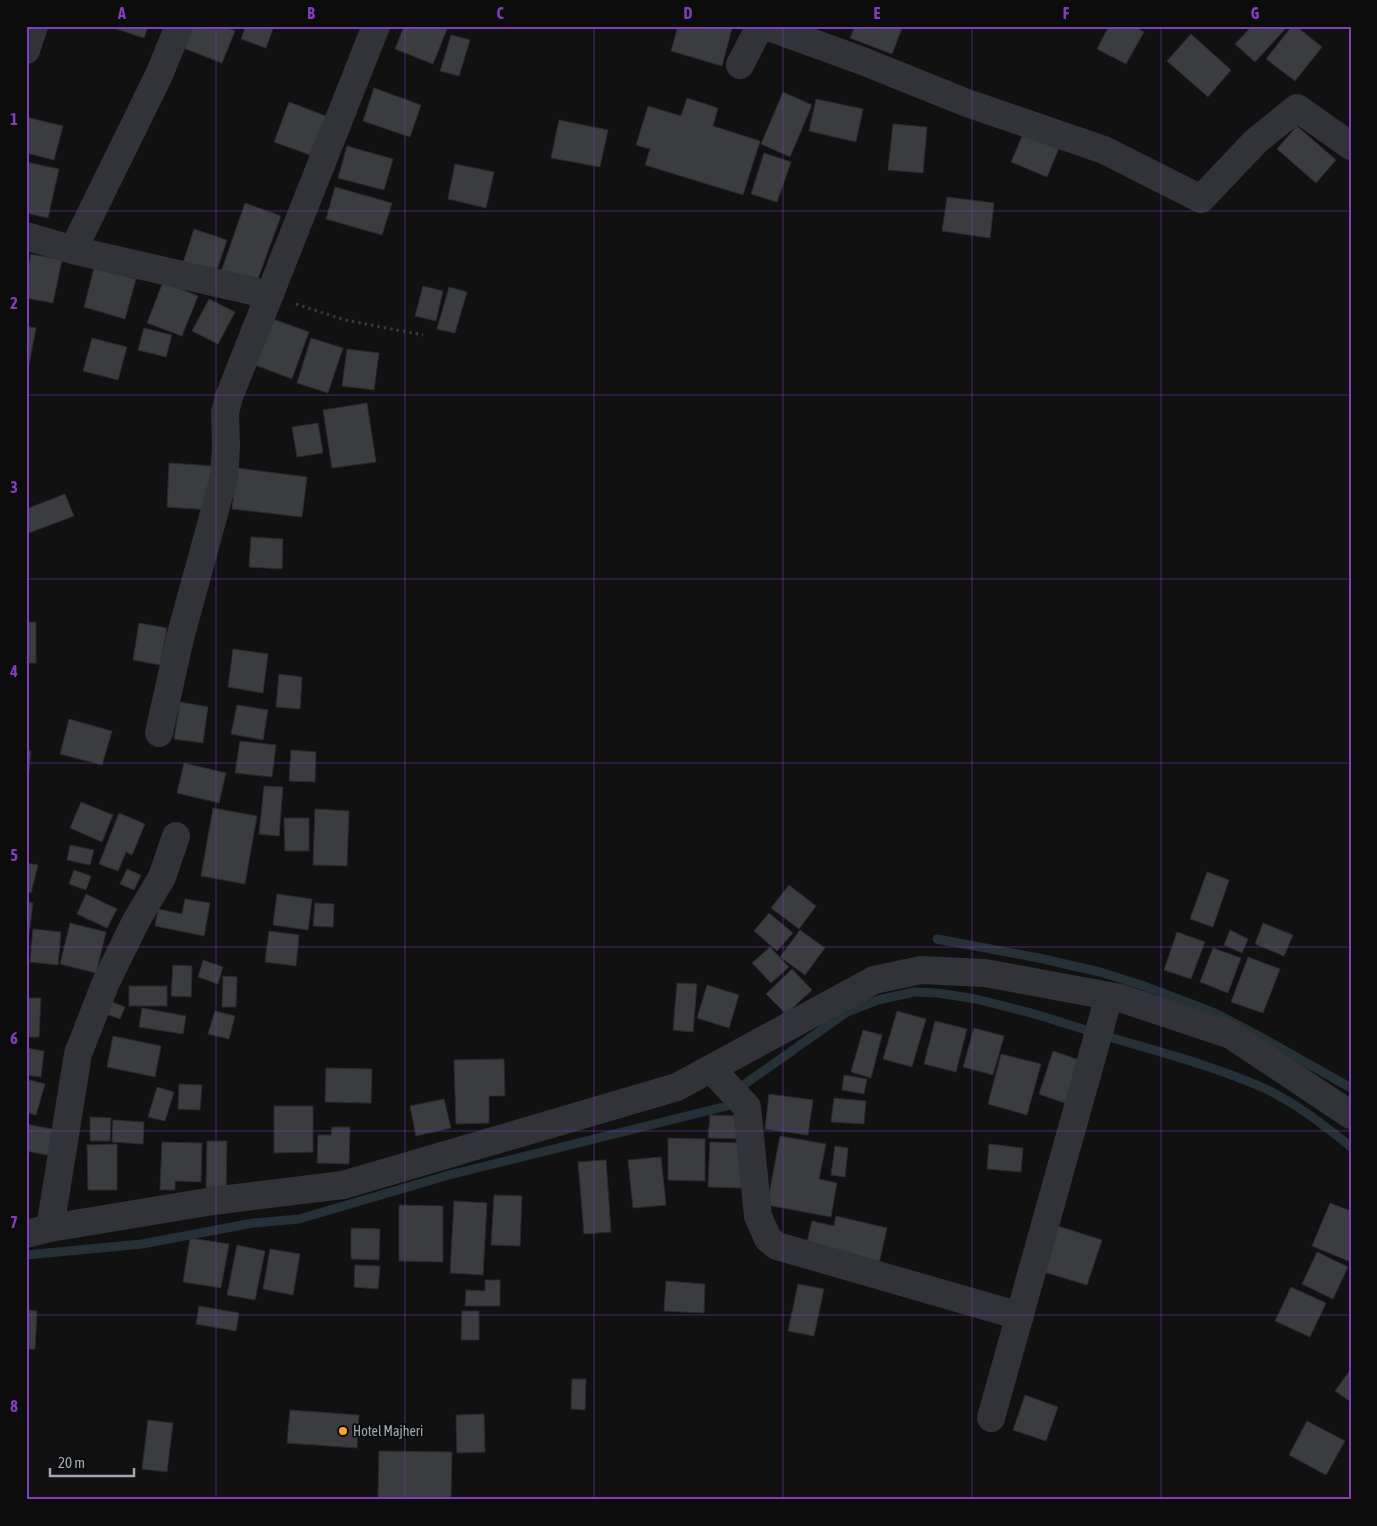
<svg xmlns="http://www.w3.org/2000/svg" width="1377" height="1526" viewBox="0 0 1377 1526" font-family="'Asap Condensed',sans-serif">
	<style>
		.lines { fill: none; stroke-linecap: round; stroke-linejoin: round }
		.stream { stroke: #263037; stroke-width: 9 }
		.building { fill: #3a3c40; stroke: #2a2b2f }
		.path { stroke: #373a3f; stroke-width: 3; stroke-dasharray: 2.5 4; stroke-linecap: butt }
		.minor { stroke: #313338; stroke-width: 28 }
		.grid { fill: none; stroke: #813fbe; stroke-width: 1; stroke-opacity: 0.55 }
		.poi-dot { fill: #ffa51c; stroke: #0c0c0d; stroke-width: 2 }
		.labels { text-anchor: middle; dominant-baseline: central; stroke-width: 4; stroke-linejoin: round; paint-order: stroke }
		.poi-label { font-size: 14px; fill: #a0a8b5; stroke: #0c0c0d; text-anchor: start }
		.neatline { fill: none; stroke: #813fbe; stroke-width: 2 }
		.grid-label { font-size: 16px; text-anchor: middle; font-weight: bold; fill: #813fbe }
	</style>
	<rect width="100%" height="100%" fill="#111112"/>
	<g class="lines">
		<g class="stream">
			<polyline points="937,939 1039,958 1100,972 1144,986 1215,1013 1259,1036 1351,1088"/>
			<path d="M1106,1036c53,16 109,30 160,53 31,15 58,36 85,58"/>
			<polyline points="745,1084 847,1012 878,1000 914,992 938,993 976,999 1035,1014 1089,1031"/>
			<polyline points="26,1255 142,1244 253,1223 299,1219 449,1175 727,1106"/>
		</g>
	</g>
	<g class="building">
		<polygon points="107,26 148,26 144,38"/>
		<polygon points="186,26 223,26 235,31 222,63 178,46"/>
		<polygon points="246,26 274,26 266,48 241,39"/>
		<polygon points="404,26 441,26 447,29 433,64 395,49"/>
		<polygon points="678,26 725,26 732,28 722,66 671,51"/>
		<polygon points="855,26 903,26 892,54 850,38"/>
		<polygon points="1109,26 1134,26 1144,32 1126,64 1097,49"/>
		<polygon points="1252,26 1288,26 1255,62 1235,44"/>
		<polygon points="1292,26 1296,26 1322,47 1295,81 1266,59"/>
		<polygon points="1191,34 1231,70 1208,97 1167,61"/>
		<polygon points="451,35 470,40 459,76 440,71"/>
		<polygon points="374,88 421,105 410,137 363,121"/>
		<polygon points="783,92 812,105 790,157 761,144"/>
		<polygon points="687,98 718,108 713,126 760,141 743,195 645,165 650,149 636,145 648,106 681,116"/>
		<polygon points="816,99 863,109 856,142 809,131"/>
		<polygon points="289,102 326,116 310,155 274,142"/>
		<polygon points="26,117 63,126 54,160 26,153"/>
		<polygon points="559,120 608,130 600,167 551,158"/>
		<polygon points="893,124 927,127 923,173 888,170"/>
		<polygon points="1297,126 1336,160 1316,183 1277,149"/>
		<polygon points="1026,127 1062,141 1047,177 1011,162"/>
		<polygon points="347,146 393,159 384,190 338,178"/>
		<polygon points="764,153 791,162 777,202 751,194"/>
		<polygon points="26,162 59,169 48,218 26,213"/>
		<polygon points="455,164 494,172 486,208 448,199"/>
		<polygon points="335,187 392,203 382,235 326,219"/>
		<polygon points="947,197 994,203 990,238 942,231"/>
		<polygon points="245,203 281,216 256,284 221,272"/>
		<polygon points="194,229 227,240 215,276 182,266"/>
		<polygon points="31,254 62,260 53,303 26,298 26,276"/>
		<polygon points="94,268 136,279 125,319 84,307"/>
		<polygon points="163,282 198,296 182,336 147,323"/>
		<polygon points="423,286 443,291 436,321 415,316"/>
		<polygon points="449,287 467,292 455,333 437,329"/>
		<polygon points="209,299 235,312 218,344 192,331"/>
		<polygon points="273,319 309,332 292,379 255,365"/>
		<polygon points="26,326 36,328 29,365 26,365"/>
		<polygon points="144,328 172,335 166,357 138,350"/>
		<polygon points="92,338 127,347 118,380 83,371"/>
		<polygon points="311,338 343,348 328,393 297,383"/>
		<polygon points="347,349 379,353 374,390 342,386"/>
		<polygon points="367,403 376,462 332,468 323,410"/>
		<polygon points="318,423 323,453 297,457 292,427"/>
		<polygon points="169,463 213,466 210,510 167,507"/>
		<polygon points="237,468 307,477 302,517 232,509"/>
		<polygon points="65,494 74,516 26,534 26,509"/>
		<polygon points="251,537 283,539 282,569 249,567"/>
		<rect x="26" y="622" width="10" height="41"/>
		<polygon points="139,623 167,628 160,665 133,660"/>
		<polygon points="233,649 268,654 263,693 228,687"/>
		<polygon points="279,674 302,677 300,709 276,707"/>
		<polygon points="180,702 208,707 203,743 174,739"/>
		<polygon points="237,705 268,710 263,740 231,734"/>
		<polygon points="69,719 112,731 102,765 60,754"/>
		<polygon points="240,741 276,745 272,777 235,773"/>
		<polygon points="291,750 316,752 315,782 289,781"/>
		<polygon points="26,751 31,751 28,781 26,781"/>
		<polygon points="184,763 226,773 219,803 177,793"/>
		<polygon points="264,786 283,787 279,836 259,834"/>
		<polygon points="81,802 113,815 102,842 70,828"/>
		<polygon points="213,808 257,816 245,884 201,876"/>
		<polygon points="315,809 349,811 347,866 313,865"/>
		<polygon points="119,813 145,824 132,855 126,852 118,871 99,864"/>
		<polygon points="284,818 309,818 309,851 285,851"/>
		<polygon points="70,845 94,850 90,865 67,860"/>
		<polygon points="26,863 38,865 31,893 26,891"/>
		<polygon points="127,869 141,875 134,890 120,884"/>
		<polygon points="74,870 91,876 86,890 69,884"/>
		<polygon points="1207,872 1229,880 1213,927 1190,919"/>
		<polygon points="789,885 816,906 799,929 771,908"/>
		<polygon points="86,894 117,909 107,928 77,914"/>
		<polygon points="277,894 312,899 308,930 273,925"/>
		<polygon points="185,899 210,903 204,936 155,926 158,909 182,914"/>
		<polygon points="26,902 33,903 29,935 26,935"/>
		<polygon points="315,903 334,904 333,927 313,926"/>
		<polygon points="769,913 793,933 777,951 754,931"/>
		<polygon points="70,923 106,932 96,973 60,964"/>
		<polygon points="1263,923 1293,935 1284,956 1255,944"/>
		<polygon points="33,929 61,932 58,965 30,962"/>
		<polygon points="800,930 825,948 805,975 780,957"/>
		<polygon points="1230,930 1248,939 1242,953 1224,945"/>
		<polygon points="269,931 299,935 296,966 265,962"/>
		<polygon points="1177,932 1205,942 1191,979 1164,970"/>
		<polygon points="770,947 789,967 771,983 752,963"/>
		<polygon points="1213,948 1241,958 1228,993 1200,982"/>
		<polygon points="1248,957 1280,969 1263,1013 1231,1002"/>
		<polygon points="203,960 223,967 218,984 198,977"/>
		<polygon points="173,965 192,966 191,997 171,996"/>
		<polygon points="792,969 812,990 786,1014 766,994"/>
		<polygon points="223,976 237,977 236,1007 222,1007"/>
		<polygon points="677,983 697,984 693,1032 673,1030"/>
		<polygon points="707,985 739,995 729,1028 697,1018"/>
		<rect x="129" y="986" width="38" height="20"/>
		<polygon points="26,998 41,998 39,1037 26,1037"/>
		<polygon points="104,999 125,1007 120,1019 98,1011"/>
		<polygon points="142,1008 186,1016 183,1034 139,1027"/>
		<polygon points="215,1011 235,1016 229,1039 208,1034"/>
		<polygon points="897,1011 926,1019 912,1067 883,1059"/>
		<polygon points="935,1021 967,1029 956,1072 924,1064"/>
		<polygon points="974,1028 1004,1036 993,1075 963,1067"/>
		<polygon points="863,1030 882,1035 871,1078 851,1072"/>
		<polygon points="113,1036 161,1046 155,1077 107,1067"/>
		<polygon points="26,1048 44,1051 41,1077 26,1075"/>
		<polygon points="1053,1051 1085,1062 1070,1105 1039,1094"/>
		<polygon points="1001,1054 1041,1064 1027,1115 988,1104"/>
		<polygon points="504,1059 505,1096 489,1096 489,1123 456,1124 454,1060"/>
		<polygon points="326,1068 372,1069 371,1103 325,1102"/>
		<polygon points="844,1075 867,1079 864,1094 842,1090"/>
		<polygon points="26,1079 45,1084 36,1115 26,1112"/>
		<polygon points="179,1084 202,1085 200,1110 178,1109"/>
		<polygon points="157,1087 174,1092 165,1121 148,1117"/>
		<polygon points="769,1094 813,1100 808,1135 765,1129"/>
		<polygon points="834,1098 866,1101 864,1124 831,1122"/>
		<polygon points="444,1099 451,1128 416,1136 410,1106"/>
		<polygon points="274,1106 313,1106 313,1152 274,1153"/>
		<polygon points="710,1115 745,1116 744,1139 708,1138"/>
		<polygon points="90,1117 111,1118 110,1141 90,1141"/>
		<polygon points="113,1120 144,1122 143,1144 112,1142"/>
		<polygon points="26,1124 62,1131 58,1157 26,1151"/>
		<polygon points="332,1127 350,1127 349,1164 317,1163 318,1135 331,1135"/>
		<polygon points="780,1136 826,1144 819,1179 837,1183 831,1217 767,1205"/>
		<polygon points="668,1138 705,1139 705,1181 668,1180"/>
		<polygon points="207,1141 227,1141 226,1188 206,1188"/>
		<polygon points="162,1142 202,1143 201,1182 175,1181 175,1190 160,1190"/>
		<polygon points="710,1142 743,1143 741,1188 708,1187"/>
		<polygon points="117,1144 117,1190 88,1190 87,1145"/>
		<polygon points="989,1144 1023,1148 1021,1172 987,1169"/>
		<polygon points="835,1146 848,1148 845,1177 831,1175"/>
		<polygon points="661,1157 666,1205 633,1208 628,1160"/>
		<polygon points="606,1160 611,1232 584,1234 578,1162"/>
		<polygon points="494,1195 522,1196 520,1246 491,1245"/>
		<polygon points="454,1201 487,1203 483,1275 450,1273"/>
		<polygon points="1330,1203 1351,1211 1351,1262 1312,1246"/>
		<polygon points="399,1205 443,1206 443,1262 399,1261"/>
		<polygon points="836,1216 887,1228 878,1268 805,1251 812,1221 834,1226"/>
		<polygon points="1058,1226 1102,1240 1087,1285 1044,1272"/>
		<polygon points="351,1228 380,1229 379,1260 351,1259"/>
		<polygon points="190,1238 229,1244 221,1288 183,1282"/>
		<polygon points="237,1245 265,1251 255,1300 227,1295"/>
		<polygon points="270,1249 300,1254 293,1295 263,1289"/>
		<polygon points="1317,1252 1348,1267 1333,1299 1302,1284"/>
		<polygon points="355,1265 380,1266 378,1289 354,1287"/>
		<polygon points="485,1280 500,1280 500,1306 465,1306 466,1290 485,1291"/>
		<polygon points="666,1281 705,1284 704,1313 664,1311"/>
		<polygon points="798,1284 824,1289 814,1336 788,1331"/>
		<polygon points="1291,1287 1326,1303 1310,1337 1275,1321"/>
		<polygon points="199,1306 239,1313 236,1331 196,1324"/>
		<polygon points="26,1310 37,1311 35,1349 26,1349"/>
		<polygon points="462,1311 479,1311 479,1340 461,1340"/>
		<polygon points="1351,1369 1351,1402 1335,1391"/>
		<polygon points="572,1379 586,1379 585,1410 571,1409"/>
		<polygon points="1025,1395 1058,1407 1046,1441 1013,1430"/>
		<polygon points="290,1410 359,1415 357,1448 287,1443"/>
		<polygon points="484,1414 485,1452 457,1453 456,1415"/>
		<polygon points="148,1420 173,1423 167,1472 142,1469"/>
		<polygon points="1307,1421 1345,1441 1326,1475 1289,1455"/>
		<polygon points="379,1451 452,1452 451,1500 378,1499"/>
	</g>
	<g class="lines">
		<polyline class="path" points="296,304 345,320 423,335"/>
		<g class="minor">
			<polyline points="766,26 860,60 967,103 1104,150 1201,199 1256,141 1297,108 1351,146"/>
			<polyline points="26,50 34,26"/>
			<polyline points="740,65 760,26"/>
			<polyline points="26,236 73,250 270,295"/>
			<polyline points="73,250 159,75 179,26"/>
			<polyline points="159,733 180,638 224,477 226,447 225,412 229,397 376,26"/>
			<polyline points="711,1069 747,1107 758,1216 768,1239 777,1246 1020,1316"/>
			<polyline points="50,1228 78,1054 106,982 136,921 162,877 176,836"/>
			<polyline points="26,1234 50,1228 213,1201 343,1185 677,1087 874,980 921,970 985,973 1120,998 1231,1035 1351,1115"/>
			<polyline points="991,1418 1109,996"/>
		</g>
	</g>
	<path class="grid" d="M216,26v1474M405,26v1474M594,26v1474M783,26v1474M972,26v1474M1161,26v1474M26,211h1325M26,395h1325M26,579h1325M26,763h1325M26,947h1325M26,1131h1325M26,1315h1325"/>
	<circle class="poi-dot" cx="343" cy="1431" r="5"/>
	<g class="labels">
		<g class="poi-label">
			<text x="353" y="1431">Hotel Majheri</text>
		</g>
	</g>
	<rect width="1377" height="1526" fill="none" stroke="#0c0c0d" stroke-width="55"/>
	<path d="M50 1468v8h84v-8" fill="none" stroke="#a0a8b5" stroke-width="2.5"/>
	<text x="58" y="1468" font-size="15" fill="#a0a8b5" stroke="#0c0c0d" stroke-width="4" paint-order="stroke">20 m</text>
	<rect x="28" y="28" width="1322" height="1470" class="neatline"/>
	<g class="grid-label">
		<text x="122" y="19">A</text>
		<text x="311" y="19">B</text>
		<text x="500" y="19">C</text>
		<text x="688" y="19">D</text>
		<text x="877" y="19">E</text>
		<text x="1066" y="19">F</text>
		<text x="1255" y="19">G</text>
		<text x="14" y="125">1</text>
		<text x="14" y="309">2</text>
		<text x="14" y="493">3</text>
		<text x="14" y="677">4</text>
		<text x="14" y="861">5</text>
		<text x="14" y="1044">6</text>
		<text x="14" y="1228">7</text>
		<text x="14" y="1412">8</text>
	</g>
</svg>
